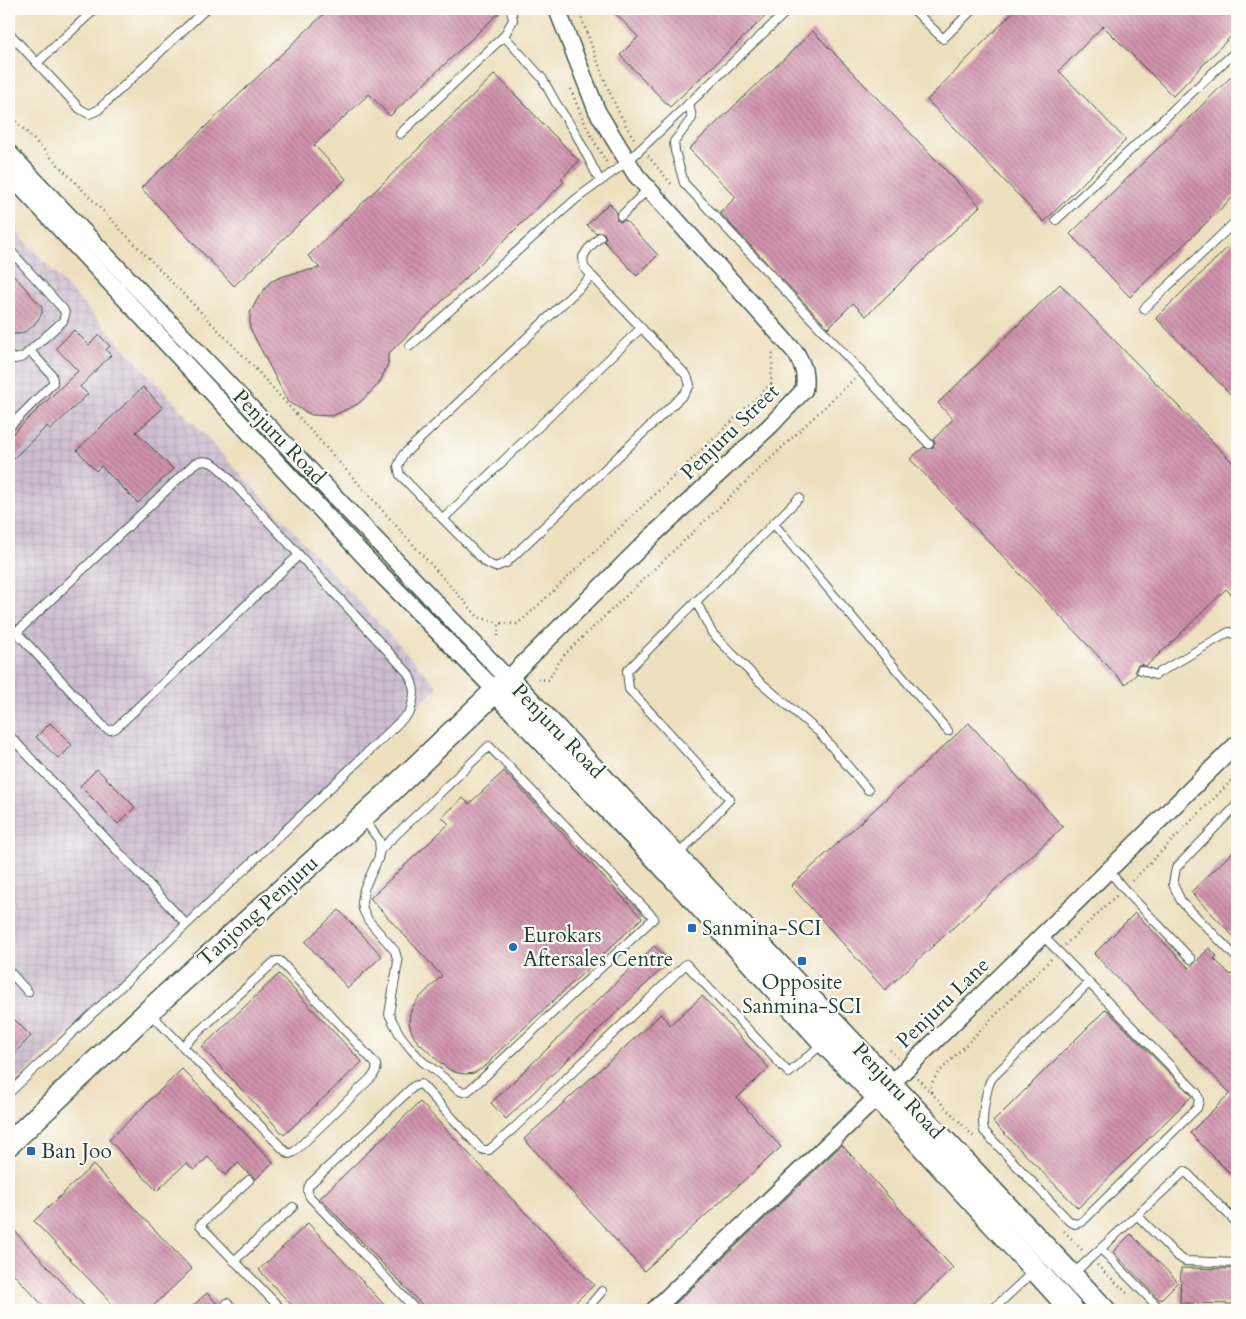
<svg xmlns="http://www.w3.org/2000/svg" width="1246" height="1319" viewBox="0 0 1246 1319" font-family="Cardo,serif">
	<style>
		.industrial { fill: url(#industrial-grid) }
		.building { fill: url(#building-back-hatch) }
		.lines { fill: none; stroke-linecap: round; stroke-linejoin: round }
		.lane-casing { stroke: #3e5549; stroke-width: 10 }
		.street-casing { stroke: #3e5549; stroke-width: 19 }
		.secondary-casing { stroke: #3e5549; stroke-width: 25 }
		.path { stroke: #3e5549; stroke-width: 2.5; stroke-dasharray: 1 4; stroke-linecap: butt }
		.lane { stroke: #fff; stroke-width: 8 }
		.street { stroke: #fff; stroke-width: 16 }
		.secondary { stroke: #fff; stroke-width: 22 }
		.poi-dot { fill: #1f6fb2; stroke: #fdfcf7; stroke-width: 2 }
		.labels { text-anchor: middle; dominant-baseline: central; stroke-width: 4.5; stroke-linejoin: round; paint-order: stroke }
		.street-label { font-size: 21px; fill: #1f3d34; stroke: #fdfcf7 }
		.poi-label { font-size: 21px; fill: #1f3d34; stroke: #fdfcf7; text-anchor: start }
	</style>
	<defs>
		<pattern id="industrial-grid" width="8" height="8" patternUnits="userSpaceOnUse" patternTransform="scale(1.25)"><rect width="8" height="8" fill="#cebed1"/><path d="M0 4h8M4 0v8" fill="none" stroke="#b0a4b4"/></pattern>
		<pattern id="building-back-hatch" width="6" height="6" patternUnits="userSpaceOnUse" patternTransform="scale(1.25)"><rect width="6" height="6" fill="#d092ac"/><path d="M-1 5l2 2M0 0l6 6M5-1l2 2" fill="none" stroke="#a8788d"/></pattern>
	</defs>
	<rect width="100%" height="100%" fill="#fdfcf7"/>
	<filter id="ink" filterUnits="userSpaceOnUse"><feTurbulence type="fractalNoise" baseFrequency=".02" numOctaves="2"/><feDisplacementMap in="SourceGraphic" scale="10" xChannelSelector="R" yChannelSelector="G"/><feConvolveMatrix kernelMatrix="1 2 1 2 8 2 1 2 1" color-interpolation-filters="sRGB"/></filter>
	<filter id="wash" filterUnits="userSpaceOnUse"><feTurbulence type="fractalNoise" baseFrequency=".0096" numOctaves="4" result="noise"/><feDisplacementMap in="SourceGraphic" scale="20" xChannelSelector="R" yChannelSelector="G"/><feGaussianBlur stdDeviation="1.12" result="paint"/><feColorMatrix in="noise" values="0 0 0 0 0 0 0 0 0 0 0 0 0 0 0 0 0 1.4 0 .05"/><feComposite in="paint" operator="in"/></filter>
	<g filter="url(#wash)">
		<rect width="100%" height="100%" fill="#ede0bf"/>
		<polygon class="industrial" points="9,224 438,687 9,1088"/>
		<g id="blocks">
			<g class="building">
				<polygon points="329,9 503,9 390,116 369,94 314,145 346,179 234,286 141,188"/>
				<polygon points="611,9 773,9 670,107 620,55 638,37"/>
				<polygon points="1016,9 1237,9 1237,30 1173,96 1103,26 1059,71 1126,140 1044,222 927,100"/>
				<polygon points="813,31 980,206 866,316 853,303 828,328 720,213 736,197 689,149"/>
				<polygon points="1237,71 1237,193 1130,297 1070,234"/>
				<polygon points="495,74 579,161 561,179 564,182 388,354 388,364 379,384 358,404 332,416 312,415 288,402 250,328 250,313 258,298 270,282 281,277 294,273 320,268 308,256"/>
				<polygon points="609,203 617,212 616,215 617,220 620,222 625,220 658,255 637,276 604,241 606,238 604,233 601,232 596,233 587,225"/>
				<polygon points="1237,238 1237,401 1156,318"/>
				<polygon points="9,270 42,307 42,313 40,317 32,327 24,332 19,334 14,334 9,331"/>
				<polygon points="1060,284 1237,467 1237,600 1226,589 1170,644 1146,666 1140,664 1137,666 1135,671 1137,674 1125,684 910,459 924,447 928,449 932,448 935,443 933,440 953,419 938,403"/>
				<polygon points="74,330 89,345 99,335 110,346 106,350 111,355 80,387 88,394 50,430 47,426 9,463 9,437 78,371 56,348"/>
				<polygon points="143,387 163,408 136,432 173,469 138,503 101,466 96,471 77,450"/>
				<polygon points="50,723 72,745 59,759 36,737"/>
				<polygon points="969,723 1063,827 885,990 791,886"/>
				<polygon points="97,769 135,807 118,824 80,786"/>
				<polygon points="504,771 642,918 494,1056 488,1064 481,1069 474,1073 466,1074 458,1073 450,1070 443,1065 419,1043 414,1037 411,1030 409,1022 410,1013 413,1006 418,999 442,976 370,898 449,824 442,817 463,798 469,804"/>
				<polygon points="1237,848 1237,940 1191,892"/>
				<polygon points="339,910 382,956 348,988 305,942"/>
				<polygon points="1135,913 1189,968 1195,963 1209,948 1217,956 1214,959 1231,975 1237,969 1237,1180 1190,1133 1230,1093 1094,954"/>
				<polygon points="654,946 670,961 506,1119 491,1103"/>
				<polygon points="279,974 362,1062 284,1135 202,1047"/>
				<polygon points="702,996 769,1068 737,1098 781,1147 644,1271 524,1139 661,1014 670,1025"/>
				<polygon points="1106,1009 1192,1096 1078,1208 993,1122"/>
				<polygon points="15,1020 31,1036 9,1059 9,1026"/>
				<polygon points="182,1069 273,1162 255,1180 253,1176 249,1174 238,1163 225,1175 208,1157 194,1170 186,1163 157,1191 109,1140"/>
				<polygon points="420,1102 594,1285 567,1310 427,1310 320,1198"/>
				<polygon points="842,1145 953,1268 909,1310 671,1310 674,1305"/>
				<polygon points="93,1165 192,1269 149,1310 118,1310 34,1221"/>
				<polygon points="308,1223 389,1310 296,1310 259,1270"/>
				<polygon points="9,1225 22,1239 88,1310 47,1310 9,1269"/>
				<polygon points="1131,1234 1178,1282 1160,1300 1113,1252"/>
				<polygon points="1181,1268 1237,1269 1237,1304 1180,1303"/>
				<polygon points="207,1293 223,1310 188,1310"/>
			</g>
		</g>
	</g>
	<g filter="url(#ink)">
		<use href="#blocks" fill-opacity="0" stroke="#3e5549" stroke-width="1"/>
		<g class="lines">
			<defs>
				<g id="lane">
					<polyline points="913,9 943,39 973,9"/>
					<polyline points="9,33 80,109 89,114 98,110 206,9"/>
					<polyline points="504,36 542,78 556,103 576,134 600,181"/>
					<polyline points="37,63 95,9"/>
					<polyline points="689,103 692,118 674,142 675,151 684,183 929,444"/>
					<polyline points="400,134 504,36 513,20 511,9"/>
					<polyline points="621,216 649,188"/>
					<polyline points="1056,220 1237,50"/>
					<polyline points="9,249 64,310 65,315 63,321 23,357 15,359 9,356"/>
					<polyline points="592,276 403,455 398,466 400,475 485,562 495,567 506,563 684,394 690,385 687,376 592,276 584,267 583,257 588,249 600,237"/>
					<polyline points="1144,309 1237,220"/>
					<polyline points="410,346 576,199 628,161 787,11"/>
					<polyline points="9,427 53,383 53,380 52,375 30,351"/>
					<polyline points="443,519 641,328"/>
					<polyline points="773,523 948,731"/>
					<polyline points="696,601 712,633 759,681 820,733 868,790"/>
					<path d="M9,624l94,102c5,5 8,5 13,2l183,-173"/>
					<polyline points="1141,670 1155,675 1229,632 1237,635"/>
					<polyline points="9,735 186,924"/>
					<polyline points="1237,805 1176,868 1173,884 1181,901 1237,958"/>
					<polyline points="363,818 379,840 380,850 378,859 364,889 362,902 363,909 368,920 395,951 398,962 389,1014 393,1022 400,1035 411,1049 423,1062 436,1071 458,1090 463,1092 468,1091 482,1079 654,918 489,746 380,850"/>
					<polyline points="678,855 730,799 629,689 627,671 799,498"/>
					<polyline points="1109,871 1124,889 1191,959"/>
					<path d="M1042,935l155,158 2,7 -2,8 -115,114 -7,2 -6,-3 -85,-90c-3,-11 2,-44 8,-53l97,-95"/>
					<polyline points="9,971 28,992"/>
					<path d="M149,1012l135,138 5,4 5,-2 79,-76c3,-5 5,-8 2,-13l-95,-102h-4l-3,2 -90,83"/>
					<path d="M9,1093l401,-381c5,-17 6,-23 -2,-39l-187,-203c-8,-8 -15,-11 -26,-7l-178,169"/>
					<polyline points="249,1180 200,1225 282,1310"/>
					<polyline points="1137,1215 1176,1255 1185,1261 1237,1263"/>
					<polyline points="1101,1249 1158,1307 1162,1310"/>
					<polyline points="234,1261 293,1207"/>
					<polyline points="1073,1274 1185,1171 1237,1223"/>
					<polyline points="227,1303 235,1310"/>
					<path d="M416,1310l-106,-113c-3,-5 -3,-8 0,-13l104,-98 7,-2 59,64 4,2h5l24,-21 173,-165 103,109 33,-29"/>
					<polyline points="586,1310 602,1291"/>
					<polyline points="992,1310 1034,1271"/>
				</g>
				<g id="street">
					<path d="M9,153l499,526 144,-143 119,-111 33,-35c2,-16 0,-23 -8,-37l-160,-178 -39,-64 -40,-102"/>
					<polyline points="9,174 377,570 496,691"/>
					<polyline points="654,1310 891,1084 1237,744"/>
				</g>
				<g id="secondary">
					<polyline points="496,691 662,864 824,1042 878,1097 1072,1310"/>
					<polyline points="9,1144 149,1011 392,790 508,679 1104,1310"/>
				</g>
			</defs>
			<use href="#lane" class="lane-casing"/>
			<use href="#street" class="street-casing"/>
			<use href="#secondary" class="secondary-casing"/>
			<g class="path">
				<path d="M578,9c17,43 31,92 57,131"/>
				<path d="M571,89c9,26 21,50 36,74"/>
				<polyline points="9,114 252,365 478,617 499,623"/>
				<polyline points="648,156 673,186"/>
				<polyline points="498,636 499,623 517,624 530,613 771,384 773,351"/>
				<polyline points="538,679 549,680 554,669 565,654 854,379"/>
				<polyline points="1132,881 1237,775"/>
				<polyline points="1065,945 1117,895"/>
				<polyline points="890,1050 898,1058"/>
				<polyline points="917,1078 974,1137"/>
				<path d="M931,1092c-1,-10 5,-15 10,-22l110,-111"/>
				<polyline points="1064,1231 1083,1251"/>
				<polyline points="1097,1265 1128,1294"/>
			</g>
			<use href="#lane" class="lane"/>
			<use href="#street" class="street"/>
			<use href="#secondary" class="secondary"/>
		</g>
	</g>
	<g class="poi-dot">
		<rect x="687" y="923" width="10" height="10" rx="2.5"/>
		<circle cx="513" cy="947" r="5"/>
		<rect x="797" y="956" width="10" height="10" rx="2.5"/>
		<rect x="26" y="1146" width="10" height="10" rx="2.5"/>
	</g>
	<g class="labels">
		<g class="street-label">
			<text transform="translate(730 432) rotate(-44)">Penjuru Street</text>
			<text transform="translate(279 437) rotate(46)">Penjuru Road</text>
			<text transform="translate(558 731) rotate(46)">Penjuru Road</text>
			<text transform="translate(258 911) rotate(-42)">Tanjong Penjuru</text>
			<text transform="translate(943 1003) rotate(-44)">Penjuru Lane</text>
			<text transform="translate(898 1091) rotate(47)">Penjuru Road</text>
		</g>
		<g class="poi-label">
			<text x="702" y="928">Sanmina-SCI</text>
			<text x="523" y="935">Eurokars<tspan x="523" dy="24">Aftersales Centre</tspan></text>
			<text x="802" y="982" text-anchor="middle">Opposite<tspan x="802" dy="24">Sanmina-SCI</tspan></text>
			<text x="41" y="1151">Ban Joo</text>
		</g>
	</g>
	<rect width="1246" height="1319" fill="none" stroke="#fdfcf7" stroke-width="30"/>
</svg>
